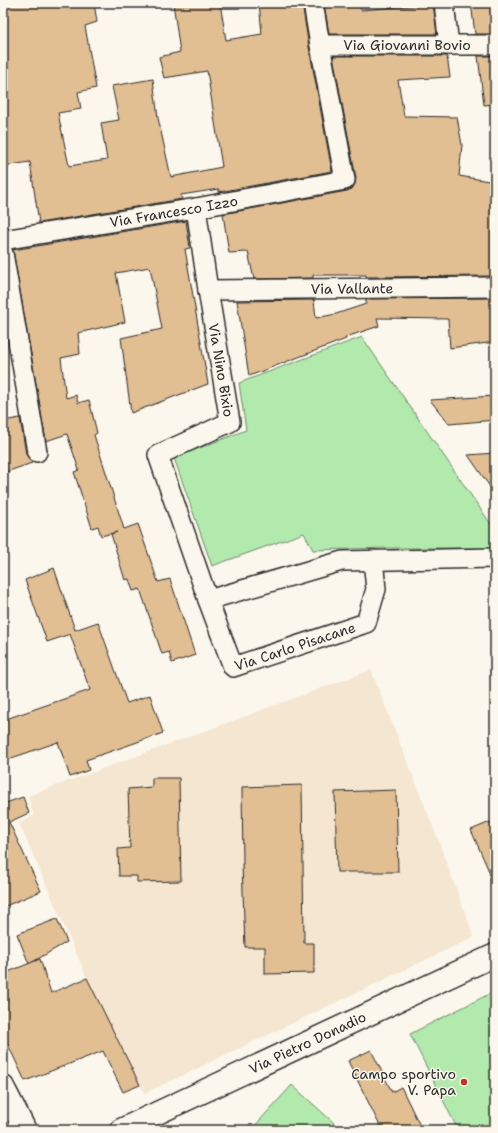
<svg xmlns="http://www.w3.org/2000/svg" width="498" height="1133" viewBox="0 0 498 1133" font-family="'Shantell Sans',sans-serif">
	<style>
		.built { fill: #f4e6d1 }
		.green { fill: #b2eaad; stroke: #6e8a6c }
		.building { fill: #e2be93; stroke: #2b2b2b }
		.lines { fill: none; stroke-linecap: round; stroke-linejoin: round }
		.street-casing { stroke: #2b2b2b; stroke-width: 22 }
		.secondary-casing { stroke: #2b2b2b; stroke-width: 25 }
		.street { stroke: #fbf7ec; stroke-width: 19 }
		.secondary { stroke: #fbf7ec; stroke-width: 22 }
		.poi-dot { fill: #c8321e; stroke: #fbf7ec; stroke-width: 1.5 }
		.labels { text-anchor: middle; dominant-baseline: central; stroke-width: 3; stroke-linejoin: round; paint-order: stroke }
		.street-label { font-size: 14px; fill: #2b2b2b; stroke: #fbf7ec }
		.poi-label { font-size: 14px; fill: #2b2b2b; stroke: #fbf7ec; text-anchor: end }
	</style>
	<rect width="100%" height="100%" fill="#fbf7ec"/>
	<filter id="ink" filterUnits="userSpaceOnUse"><feTurbulence type="fractalNoise" baseFrequency=".025" numOctaves="2"/><feDisplacementMap in="SourceGraphic" scale="8" xChannelSelector="R" yChannelSelector="G"/><feConvolveMatrix kernelMatrix="1 2 1 2 8 2 1 2 1" color-interpolation-filters="sRGB"/></filter>
	<g filter="url(#ink)">
		<polygon class="built" points="371,670 437,837 474,937 145,1093 140,1085 87,978 19,823 34,816 28,796"/>
		<g class="green">
			<polygon points="362,337 495,530 495,548 384,548 313,550 304,533 212,566 174,458 246,430 239,383"/>
			<polygon points="495,991 495,1130 458,1130 410,1034"/>
			<polygon points="292,1085 334,1123 328,1130 251,1130"/>
		</g>
		<g class="building">
			<polygon points="3,3 94,3 97,22 85,26 96,88 78,92 81,109 58,113 69,166 107,160 101,123 119,120 112,86 153,79 158,118 171,177 222,167 207,71 164,78 159,57 180,52 173,3 220,3 226,40 262,34 259,3 302,3 309,47 332,171 219,192 219,189 181,195 182,199 39,223 30,162 3,166"/>
			<polygon points="324,3 360,3 361,10 421,5 421,3 433,3 437,34 329,34"/>
			<polygon points="471,3 495,3 495,34 475,34"/>
			<polygon points="333,56 447,56 450,77 398,80 404,116 457,117 462,145 459,176 495,182 495,276 366,277 366,275 313,275 313,278 254,279 248,252 229,253 223,214 347,191 352,189 355,184 356,178"/>
			<polygon points="478,56 495,56 495,104 484,105"/>
			<polygon points="186,221 190,248 185,249 208,384 131,413 121,338 162,329 150,267 116,273 125,322 78,333 80,354 61,358 66,398 76,395 78,403 89,400 97,433 94,435 124,529 138,524 158,582 170,579 195,655 172,663 169,652 162,654 140,589 133,591 129,579 125,580 111,534 117,532 101,536 98,526 92,528 74,472 79,470 67,434 46,441 13,250"/>
			<polygon points="495,298 495,342 450,348 448,319 377,318 379,326 346,337 346,339 249,376 237,301 314,300 316,318 336,314 366,304 366,299"/>
			<polygon points="495,396 495,420 449,424 430,400"/>
			<polygon points="20,418 26,454 32,463 3,473 3,421"/>
			<polygon points="495,453 495,494 468,455"/>
			<polygon points="54,568 75,630 98,622 127,703 150,695 163,733 86,760 89,770 70,777 58,742 3,761 3,720 90,690 70,634 47,642 25,580"/>
			<polygon points="152,778 179,778 181,881 137,882 137,876 119,876 118,849 130,848 128,789 152,787"/>
			<polygon points="302,785 304,943 314,943 314,973 265,974 265,947 245,947 242,864 243,864 242,787"/>
			<polygon points="396,790 398,872 337,872 335,792"/>
			<polygon points="23,797 29,813 9,822 41,891 3,907 3,804"/>
			<polygon points="490,822 495,834 495,885 471,830"/>
			<polygon points="57,919 67,942 29,964 17,934"/>
			<polygon points="40,959 51,993 87,978 140,1085 123,1092 103,1051 25,1081 3,1034 3,974"/>
			<polygon points="371,1050 392,1092 401,1087 422,1130 382,1130 348,1061"/>
		</g>
		<g class="lines">
			<defs>
				<g id="street">
					<polyline points="444,3 449,45"/>
					<path id="s1" d="M320,45h175"/>
					<path id="s2" d="M196,208l12,82 22,132 -72,33 50,145 25,67 133,-44 10,-34 -3,-29"/>
					<path id="s3" d="M3,240l193,-32 149,-28 -25,-135 -7,-42"/>
					<polyline points="3,253 37,452"/>
					<path id="s4" d="M208,290l287,-3"/>
					<polyline points="208,600 342,561 495,558"/>
				</g>
				<g id="secondary">
					<polyline points="3,1087 25,1130"/>
					<path id="s5" d="M121,1130l374,-175"/>
				</g>
			</defs>
			<use href="#street" class="street-casing"/>
			<use href="#secondary" class="secondary-casing"/>
			<use href="#street" class="street"/>
			<use href="#secondary" class="secondary"/>
		</g>
	</g>
	<circle class="poi-dot" cx="464" cy="1082" r="4"/>
	<g class="labels">
		<g class="street-label">
			<text stroke="none"><textPath href="#s1" startOffset="87">Via Giovanni Bovio</textPath></text>
			<text stroke="none"><textPath href="#s3" startOffset="173">Via Francesco Izzo</textPath></text>
			<text stroke="none"><textPath href="#s4" startOffset="144">Via Vallante</textPath></text>
			<text stroke="none"><textPath href="#s2" startOffset="164">Via Nino Bixio</textPath></text>
			<text stroke="none"><textPath href="#s2" startOffset="586">Via Carlo Pisacane</textPath></text>
			<text stroke="none"><textPath href="#s5" startOffset="206">Via Pietro Donadio</textPath></text>
		</g>
		<g class="poi-label">
			<text x="456" y="1074">Campo sportivo<tspan x="456" dy="16">V. Papa</tspan></text>
		</g>
	</g>
	<rect width="498" height="1133" fill="none" stroke="#fbf7ec" stroke-width="16"/>
	<rect x="8" y="8" width="482" height="1117" fill="none" stroke="#2b2b2b" stroke-width="1.5" filter="url(#ink)"/>
</svg>
